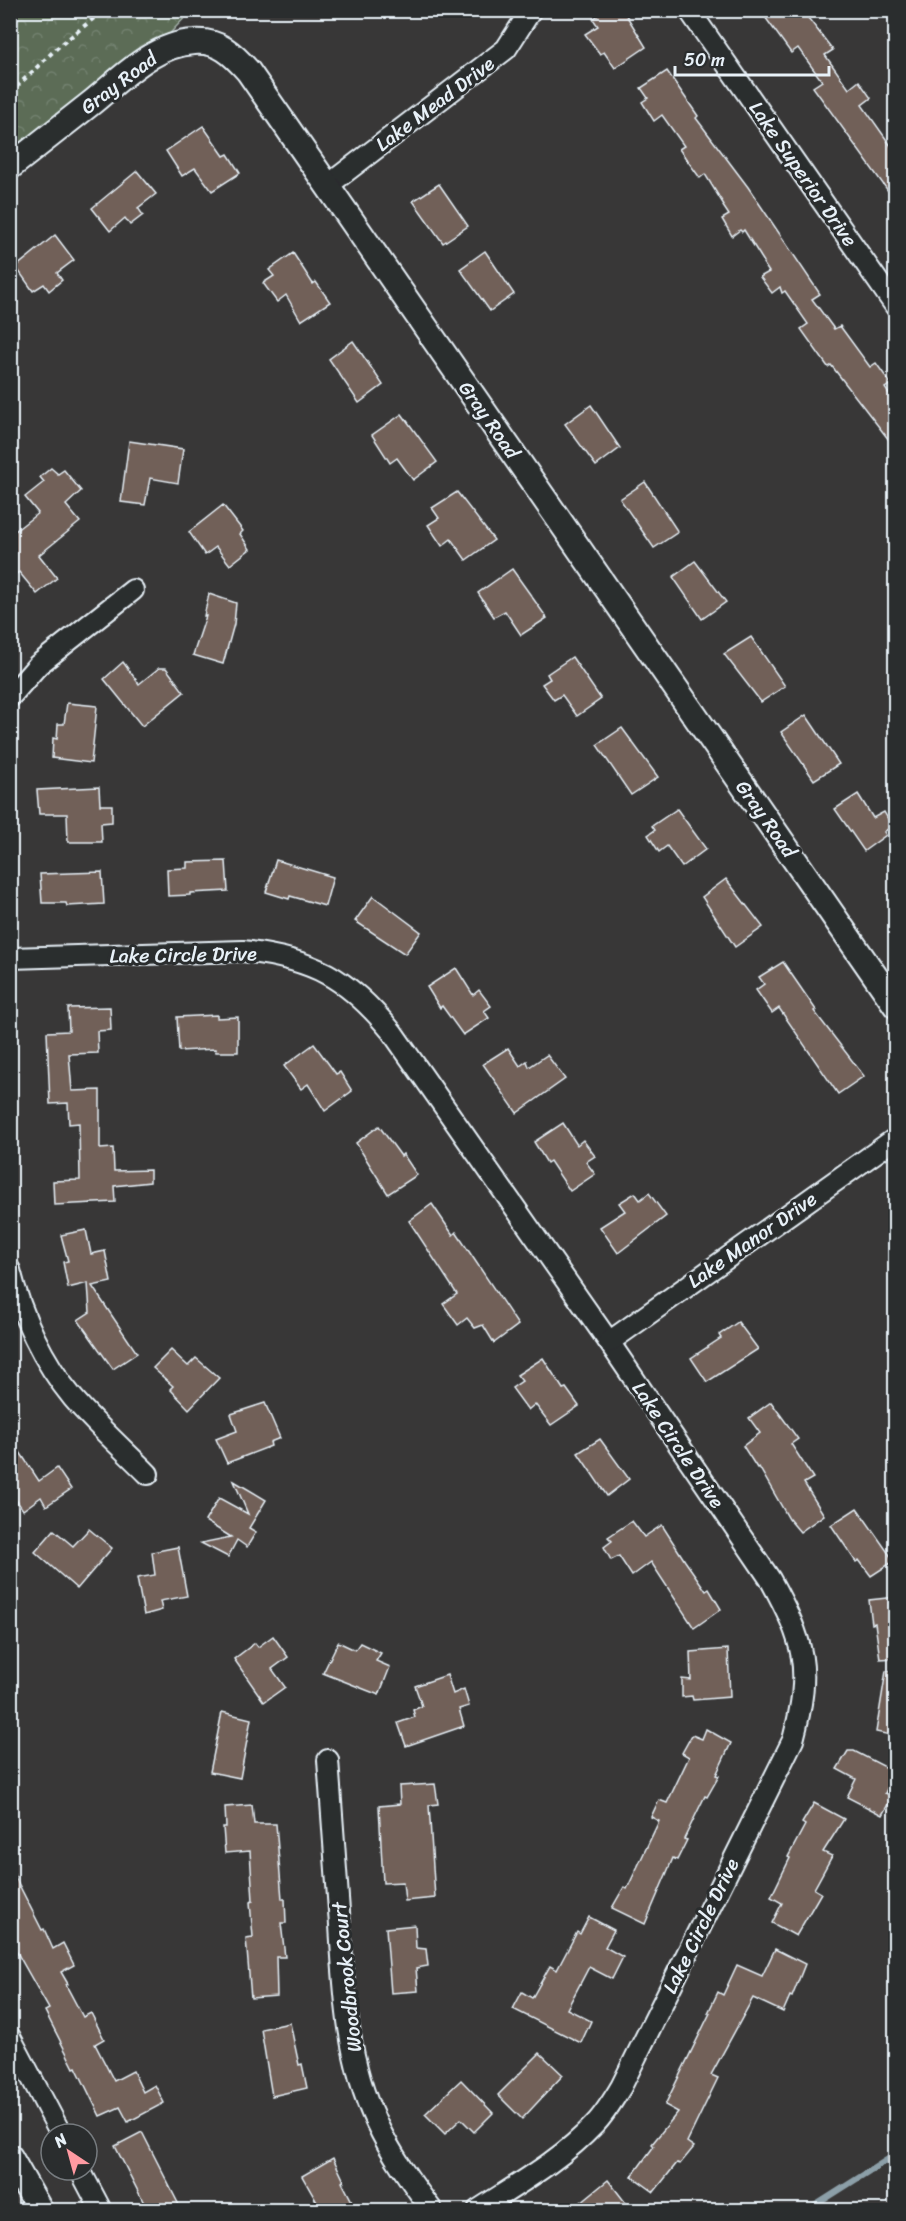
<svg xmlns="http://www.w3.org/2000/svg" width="906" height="2221" viewBox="0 0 906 2221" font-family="Sriracha,sans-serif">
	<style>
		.park { fill: url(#park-crowns); stroke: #a2aea7; stroke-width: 1.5 }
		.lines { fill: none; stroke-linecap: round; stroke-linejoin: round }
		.stream { stroke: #8c9fa8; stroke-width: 6 }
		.building { fill: #716059; stroke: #e8f1f8; stroke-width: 1.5 }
		.minor-casing { stroke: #e8f1f8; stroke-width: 24 }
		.tertiary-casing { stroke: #e8f1f8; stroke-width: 28 }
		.path { stroke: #e8f1f8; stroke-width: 4; stroke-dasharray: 4.5 4.5; stroke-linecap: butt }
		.minor { stroke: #2a2d2e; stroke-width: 20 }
		.tertiary { stroke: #2a2d2e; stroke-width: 24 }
		.labels { text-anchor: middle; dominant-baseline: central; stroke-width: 6; stroke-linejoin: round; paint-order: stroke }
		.street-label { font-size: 20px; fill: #e8f1f8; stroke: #2a2d2e }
	</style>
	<defs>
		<pattern id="park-crowns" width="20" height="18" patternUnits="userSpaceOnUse" patternTransform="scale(1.5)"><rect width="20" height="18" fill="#5b6c56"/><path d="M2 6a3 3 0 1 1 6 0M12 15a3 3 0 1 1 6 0" fill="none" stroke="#73816f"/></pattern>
	</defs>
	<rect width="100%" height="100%" fill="#383737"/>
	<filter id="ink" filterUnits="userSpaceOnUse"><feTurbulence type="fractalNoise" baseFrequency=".0167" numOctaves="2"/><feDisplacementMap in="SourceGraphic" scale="12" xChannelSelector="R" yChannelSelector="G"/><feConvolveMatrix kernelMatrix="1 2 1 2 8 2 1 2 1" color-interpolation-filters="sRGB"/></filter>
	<g filter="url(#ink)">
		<polygon class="park" points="11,11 191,11 142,63 11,167"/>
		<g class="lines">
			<polyline class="stream" points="808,2210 896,2154"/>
		</g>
		<g class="building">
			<polygon points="605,10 623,10 646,47 615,68 604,52 600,54 585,34 598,26 593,19"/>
			<polygon points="760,10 802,10 833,50 825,55 849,89 859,81 871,98 862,105 896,153 896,202 813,87 822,81 798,48 791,53"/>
			<polygon points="667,71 698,116 696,118 748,187 820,294 812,299 834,329 840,326 870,367 876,363 891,384 885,388 896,404 896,449 831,365 828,367 801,329 808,324 785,291 782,293 780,287 772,293 760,277 769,272 763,263 764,262 744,230 742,232 740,230 732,236 722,219 729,215 723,206 724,205 705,174 700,178 679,149 684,146 662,115 654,121 642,102 648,98 641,88"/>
			<polygon points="203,126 224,156 228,154 240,173 212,191 195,168 182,176 166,151"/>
			<polygon points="137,171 156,194 138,208 143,215 130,225 125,218 110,231 92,208"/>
			<polygon points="439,184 468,226 443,243 413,201"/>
			<polygon points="55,235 74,260 57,273 62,280 49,291 44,284 33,291 16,267"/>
			<polygon points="485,251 514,294 490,311 460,269"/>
			<polygon points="293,253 313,284 316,282 330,302 301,321 286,295 277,302 263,283 274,276 269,270"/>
			<polygon points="353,341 383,385 359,403 329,359"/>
			<polygon points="591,405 620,448 596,466 565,424"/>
			<polygon points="402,414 437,462 413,480 397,458 390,463 372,435"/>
			<polygon points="129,441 183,449 178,483 150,478 145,505 121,502"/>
			<polygon points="51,468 58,474 64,470 81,491 66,505 80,522 39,555 57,578 37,594 19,572 10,579 10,535 38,513 25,497 44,482 40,477"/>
			<polygon points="645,482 678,532 654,548 620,499"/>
			<polygon points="457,492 494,540 466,560 451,539 442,546 428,525 439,518 432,508"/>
			<polygon points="223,505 243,531 240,534 250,549 230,565 216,547 205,555 189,532"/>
			<polygon points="695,561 726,602 702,619 673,577"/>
			<polygon points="512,569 547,618 521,635 505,611 494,617 478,593"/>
			<polygon points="209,594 236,603 234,624 223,664 193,655 206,616 204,616"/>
			<polygon points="751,637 785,686 761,702 724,654"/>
			<polygon points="572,657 601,699 577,716 562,695 554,700 542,684 550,679 547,674"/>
			<polygon points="123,662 139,684 159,668 166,668 184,692 142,726 104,679"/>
			<polygon points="67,703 97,706 91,763 52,758 53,738 57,739 58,724 64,724"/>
			<polygon points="806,715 839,764 814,780 781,732"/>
			<polygon points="622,728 658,777 631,795 597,745"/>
			<polygon points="99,787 100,805 112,805 112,822 101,823 102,842 68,842 67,814 39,814 37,790"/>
			<polygon points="858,794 873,818 884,812 892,826 884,832 886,835 864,851 835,809"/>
			<polygon points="677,809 706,849 682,867 667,846 659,852 648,835 655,830 652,826"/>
			<polygon points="276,860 333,877 325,906 290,896 289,899 266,892"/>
			<polygon points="226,861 228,891 190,893 190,895 168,896 167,869 187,868 187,862"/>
			<polygon points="102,872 104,904 67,906 66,903 42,903 40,874"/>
			<polygon points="726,879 763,927 735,947 702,897"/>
			<polygon points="373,896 421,932 405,954 355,921"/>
			<polygon points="783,962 816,1010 814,1011 864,1076 838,1094 779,1008 772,1013 756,990 764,984 759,977"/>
			<polygon points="456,968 473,995 479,990 491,1006 484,1011 489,1018 463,1035 442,1006 440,1008 427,987"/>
			<polygon points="110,1007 111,1030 97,1031 98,1053 69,1054 72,1091 100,1090 100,1149 113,1148 114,1171 150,1170 150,1182 114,1186 115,1202 54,1205 53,1181 80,1180 79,1123 69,1124 68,1103 50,1104 47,1032 69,1031 68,1008"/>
			<polygon points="217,1015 217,1018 238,1017 238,1052 216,1052 215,1049 179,1051 177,1017"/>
			<polygon points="314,1044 336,1074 340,1072 352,1091 325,1111 308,1084 301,1089 284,1066"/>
			<polygon points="508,1048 520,1066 527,1061 529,1067 547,1055 565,1079 517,1113 483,1064"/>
			<polygon points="563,1123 577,1145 583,1140 595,1156 586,1162 595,1174 570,1191 550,1161 547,1163 534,1142"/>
			<polygon points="379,1126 401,1156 403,1154 417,1175 388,1194 356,1143"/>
			<polygon points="635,1193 640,1200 649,1193 666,1216 618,1253 600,1227 625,1211 619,1203"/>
			<polygon points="432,1204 453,1235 456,1232 518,1325 494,1343 483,1325 475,1328 467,1318 458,1325 443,1304 457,1294 409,1221"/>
			<polygon points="86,1230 91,1254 105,1251 111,1282 92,1286 137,1353 113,1369 78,1320 90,1312 88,1283 68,1288 63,1262 68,1261 61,1235"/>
			<polygon points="738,1322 758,1349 707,1382 691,1358 721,1338 719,1335"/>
			<polygon points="171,1350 188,1366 196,1358 219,1378 189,1409 170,1389 173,1386 153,1368"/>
			<polygon points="543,1358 563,1389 566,1388 579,1406 551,1425 535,1404 528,1410 512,1388 522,1381 517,1375"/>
			<polygon points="771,1402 798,1439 791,1444 813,1478 804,1483 824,1515 800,1532 789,1519 759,1467 757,1468 743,1446 760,1433 749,1418"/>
			<polygon points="265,1403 280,1438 270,1442 271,1446 227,1463 216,1439 237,1431 231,1414"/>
			<polygon points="10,1437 39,1481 57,1468 71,1489 46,1506 41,1497 23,1510 10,1491"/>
			<polygon points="600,1439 629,1479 607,1496 578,1453"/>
			<polygon points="234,1481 266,1500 249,1528 256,1532 247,1547 237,1540 228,1557 201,1543 231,1537 205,1521 219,1498 248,1514"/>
			<polygon points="857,1508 894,1561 871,1576 859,1560 856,1562 831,1525"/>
			<polygon points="632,1521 644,1537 662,1525 685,1561 706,1591 709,1589 721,1609 694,1628 651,1562 632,1576 619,1556 611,1560 604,1547 612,1541 608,1537"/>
			<polygon points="89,1529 112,1548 77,1589 35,1552 54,1530 73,1546"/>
			<polygon points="178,1547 187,1596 160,1601 162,1610 144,1615 137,1578 155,1575 152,1552"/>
			<polygon points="896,1597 896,1658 880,1659 875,1623 872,1624 869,1600"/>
			<polygon points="273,1636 288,1657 272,1669 285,1687 264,1702 234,1659 255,1643 258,1647"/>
			<polygon points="338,1642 355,1650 360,1643 381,1653 376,1661 390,1667 379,1695 323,1673"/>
			<polygon points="728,1649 730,1697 693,1700 692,1696 682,1697 682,1679 691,1680 690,1652"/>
			<polygon points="886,1671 896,1672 896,1736 876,1732"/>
			<polygon points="447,1675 453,1694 464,1689 469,1706 459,1709 464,1726 406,1746 398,1723 415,1717 413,1710 422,1706 415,1686"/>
			<polygon points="222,1712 251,1719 240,1778 210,1772"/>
			<polygon points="706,1729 731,1743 716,1775 719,1776 707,1797 705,1796 684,1839 687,1840 677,1860 673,1858 645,1924 612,1908 624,1887 627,1889 659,1821 651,1817 659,1800 667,1803 689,1757 682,1753 692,1735 702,1739"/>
			<polygon points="848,1751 854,1751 895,1772 885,1793 893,1796 882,1815 847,1797 856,1779 837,1769"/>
			<polygon points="435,1784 438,1804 429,1805 435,1898 405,1901 403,1882 383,1883 379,1806 400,1804 399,1786"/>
			<polygon points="814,1803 844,1819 823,1852 832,1856 814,1889 821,1893 796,1936 772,1923 782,1903 771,1897 790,1858 788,1857 805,1825 802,1823"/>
			<polygon points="252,1805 254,1824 276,1824 282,1899 285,1899 286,1923 281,1923 285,1957 276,1957 277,1996 251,1998 246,1938 253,1937 250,1902 253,1901 250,1851 225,1853 223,1827 226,1827 225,1807"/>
			<polygon points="10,1867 42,1930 44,1929 53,1949 63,1943 74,1965 61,1972 68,1984 66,1985 83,2017 91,2013 104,2039 95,2044 114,2081 133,2071 143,2092 155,2085 164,2103 128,2122 120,2107 100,2116 76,2067 74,2068 45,2011 49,2009 10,1940"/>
			<polygon points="589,1917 614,1930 605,1947 623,1957 612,1979 589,1967 567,2009 591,2021 581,2043 513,2009 522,1992 532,1998 550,1966 557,1970 577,1932 580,1934"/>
			<polygon points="415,1925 416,1948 426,1949 428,1966 416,1968 418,1991 391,1993 386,1928"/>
			<polygon points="775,1949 805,1964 792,1997 790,1996 783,2012 753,1998 711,2075 718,2078 687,2142 694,2147 680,2164 677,2163 654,2192 632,2176 654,2146 652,2144 678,2112 665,2105 710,2013 708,2013 718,1992 723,1995 737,1965 762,1976"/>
			<polygon points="290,2023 299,2065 302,2064 307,2088 272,2096 261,2029"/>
			<polygon points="540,2053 563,2075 522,2119 498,2095"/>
			<polygon points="461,2080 493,2113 474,2132 461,2119 445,2134 425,2114"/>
			<polygon points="142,2132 182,2211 148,2211 115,2146"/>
			<polygon points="333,2158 344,2181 342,2182 357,2211 322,2211 302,2176"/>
			<polygon points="608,2180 632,2211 570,2211"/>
		</g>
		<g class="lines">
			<defs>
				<g id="minor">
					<polyline points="689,10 896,307"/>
					<polyline points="327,186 506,49 531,10"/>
					<polyline points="10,697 38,665 133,590"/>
					<path d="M10,958l233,-7c70,8 104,26 149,81l217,310 161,237c35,64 42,89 23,161l-172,347c-8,13 -16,27 -27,38 -33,35 -76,59 -116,85"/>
					<path d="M10,1270c11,45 33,92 63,128 23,27 50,51 75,76"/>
					<polyline points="609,1342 896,1138"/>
					<path d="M328,1760c4,55 8,110 12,165 4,66 7,136 36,197 15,32 35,60 56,88"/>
					<polyline points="10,2037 61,2134"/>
					<polyline points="80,2170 101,2210"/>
				</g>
				<g id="tertiary">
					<path d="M10,167c27,-21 53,-42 80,-63 30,-24 63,-60 104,-62 25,-2 39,12 54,29l648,935"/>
					<polyline points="10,2157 40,2210"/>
				</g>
			</defs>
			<use href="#minor" class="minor-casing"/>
			<use href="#tertiary" class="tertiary-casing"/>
			<polyline class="path" points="10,93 57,48 104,10"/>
			<use href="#minor" class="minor"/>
			<use href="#tertiary" class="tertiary"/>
		</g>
	</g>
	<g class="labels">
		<g class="street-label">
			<text transform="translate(119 83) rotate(-37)">Gray Road</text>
			<text transform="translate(435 104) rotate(-37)">Lake Mead Drive</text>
			<text transform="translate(803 174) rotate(55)">Lake Superior Drive</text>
			<text transform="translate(489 420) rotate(55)">Gray Road</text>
			<text transform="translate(766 819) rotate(55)">Gray Road</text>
			<text transform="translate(183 955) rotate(-1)">Lake Circle Drive</text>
			<text transform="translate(752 1240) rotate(-35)">Lake Manor Drive</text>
			<text transform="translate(678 1445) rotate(56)">Lake Circle Drive</text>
			<text transform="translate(701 1926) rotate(-64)">Lake Circle Drive</text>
			<text transform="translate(347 1977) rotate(-96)">Woodbrook Court</text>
		</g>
	</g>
	<rect width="906" height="2221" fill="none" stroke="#2a2d2e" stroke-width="36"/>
	<rect x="18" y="18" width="870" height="2185" fill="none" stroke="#e8f1f8" stroke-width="2" filter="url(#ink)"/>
	<g transform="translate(69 2152) rotate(324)"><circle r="28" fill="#2a2d2e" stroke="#767b7f" stroke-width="1.5"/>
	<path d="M0-4.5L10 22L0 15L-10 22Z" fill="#ff9aa2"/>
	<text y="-9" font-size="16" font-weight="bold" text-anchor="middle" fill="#e8f1f8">N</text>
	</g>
	<path d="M675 66v9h154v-9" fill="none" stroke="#e8f1f8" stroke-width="3"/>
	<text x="684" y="66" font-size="18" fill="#e8f1f8" stroke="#2a2d2e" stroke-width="4.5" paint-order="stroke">50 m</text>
</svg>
